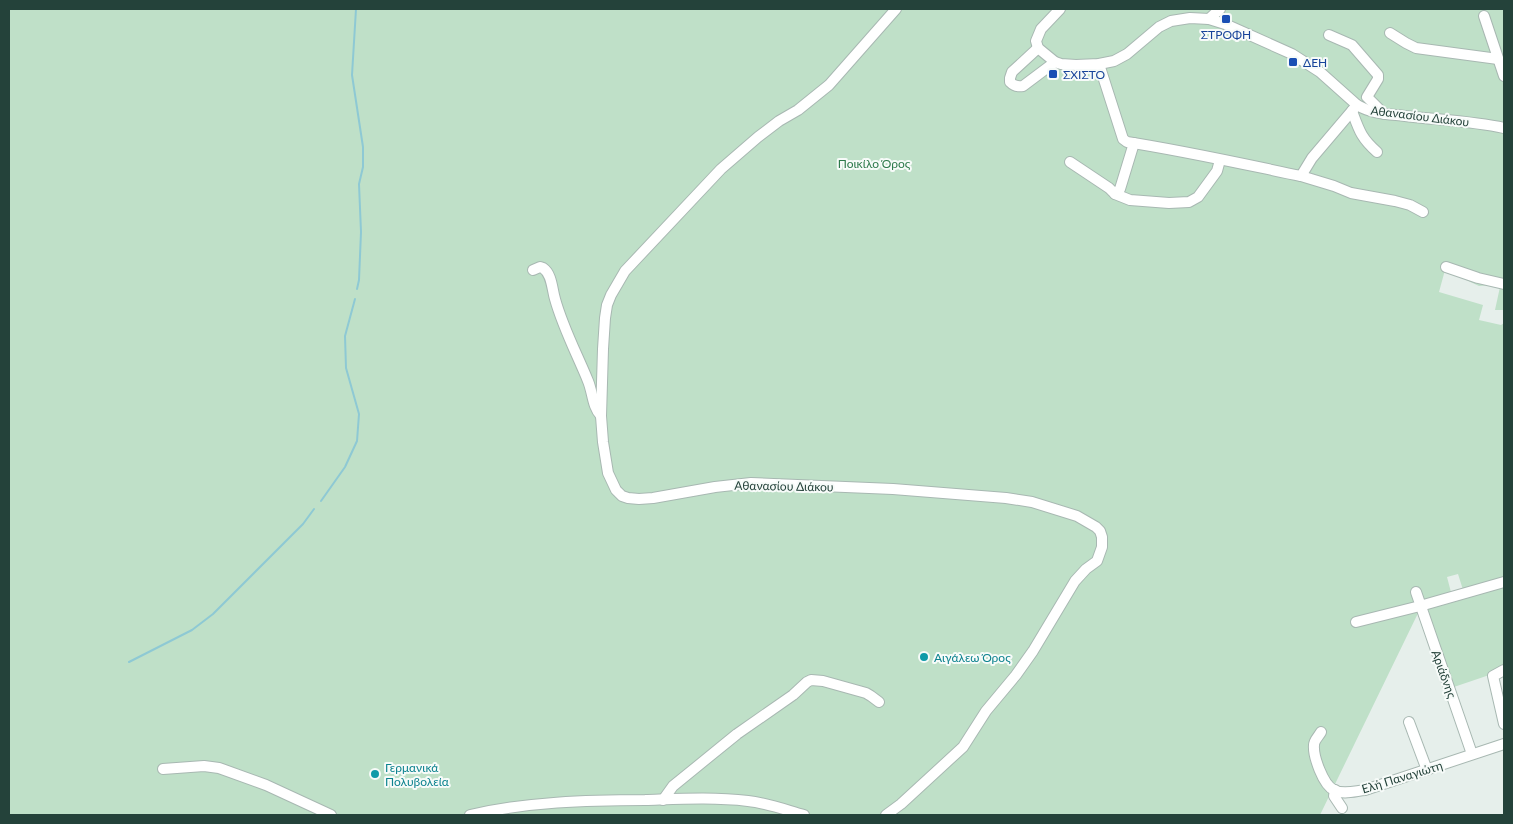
<svg xmlns="http://www.w3.org/2000/svg" width="1513" height="824" viewBox="0 0 1513 824" font-family="Lato,sans-serif">
	<style>
		.green { fill: #bfe0c8 }
		.lines { fill: none; stroke-linecap: round; stroke-linejoin: round }
		.stream { stroke: #8ec9d4; stroke-width: 2 }
		.minor-casing { stroke: #a8b8b2; stroke-width: 12 }
		.minor { stroke: #fff; stroke-width: 10 }
		.transit-dot { fill: #1a4fb4; stroke: #f7fbf9; stroke-width: 2 }
		.culture-dot { fill: #0f9aa8; stroke: #f7fbf9; stroke-width: 2 }
		.labels { text-anchor: middle; dominant-baseline: central; stroke-width: 4; stroke-linejoin: round; paint-order: stroke }
		.transit-label { font-size: 12px; fill: #164399; stroke: #f7fbf9; text-anchor: start }
		.street-label { font-size: 12px; fill: #24423a; stroke: #f7fbf9 }
		.park-label { font-size: 12px; fill: #2d7a4b; stroke: #f7fbf9 }
		.culture-label { font-size: 12px; fill: #0d838f; stroke: #f7fbf9; text-anchor: start }
	</style>
	<rect width="100%" height="100%" fill="#e6efeb"/>
	<g class="green">
		<polygon points="9,9 1504,9 1504,284 1479,286 1445,270 1439,292 1483,305 1479,320 1501,325 1504,323 1504,580 1464,593 1458,574 1447,577 1452,596 1422,605 1320,815 9,815"/>
		<polygon points="1500,287 1504,288 1504,310 1495,310"/>
		<polygon points="1504,585 1504,670 1451,688 1427,610 1436,604"/>
	</g>
	<g class="lines">
		<g class="stream">
			<polyline points="356,9 352,75 363,147 363,167 359,184 361,232 359,280 357,289"/>
			<polyline points="321,501 345,467 357,441 359,414 346,368 345,336 355,299"/>
			<polyline points="129,662 192,630 213,614 303,524 314,509"/>
		</g>
		<defs>
			<g id="minor">
				<path d="M1060,9l-19,20 -5,12 2,7 17,14 6,2 15,1 23,-1 15,-3 13,-7 32,-27 12,-6 19,-3 19,1 16,5 67,30 28,18 37,33c15,9 31,9 48,11 33,4 67,5 99,12"/>
				<polyline points="1484,16 1504,76"/>
				<polyline points="1209,19 1220,9"/>
				<polyline points="1390,33 1406,43 1416,48 1498,59"/>
				<polyline points="1329,35 1352,45 1378,75 1378,79 1367,97 1384,114"/>
				<path d="M1038,48l-26,24 -2,6v4c4,4 8,5 13,4l32,-24"/>
				<path d="M1099,64l24,75 4,3c58,9 116,22 174,34l11,-18 45,-53"/>
				<path d="M1352,111c7,19 9,27 25,41"/>
				<polyline points="1070,162 1109,188 1115,194 1130,200 1169,203 1189,202 1198,197 1217,171 1220,160"/>
				<polyline points="1301,176 1334,186 1351,193 1395,201 1410,205 1423,212"/>
				<polyline points="1115,194 1120,189 1134,143"/>
				<polyline points="1446,267 1478,278 1504,284"/>
				<path d="M533,270l7,-3 3,1c9,6 9,21 12,31 8,29 22,55 33,82 5,12 4,25 13,35"/>
				<polyline points="1416,592 1472,754"/>
				<polyline points="1356,622 1420,606 1504,582"/>
				<polyline points="1504,670 1493,676 1504,724"/>
				<polyline points="1409,722 1427,770"/>
				<path d="M1321,732c-2,4 -7,8 -7,13 -1,11 9,40 20,45 9,5 21,1 31,0l139,-46"/>
				<polyline points="163,769 204,766 219,768 266,785 331,815"/>
				<polyline points="1335,790 1334,796 1342,808"/>
				<polyline points="663,800 673,786 737,734 793,695 807,682 811,680 823,681 866,693 871,696 879,702"/>
				<path d="M470,815c57,-13 116,-15 175,-15 34,-1 68,-3 103,1 19,2 38,9 56,14"/>
				<polyline points="886,815 901,804 963,747 986,711 1016,675 1033,651 1075,581 1086,569 1097,561 1102,547 1102,537 1100,531 1096,527 1077,516 1032,502 1006,498 893,489 751,483 715,487 653,498 639,499 628,498 622,496 616,490 608,473 603,442 601,416 603,349 605,318 607,305 611,295 625,271 721,169 758,137 779,121 798,110 829,85 896,9"/>
			</g>
		</defs>
		<use href="#minor" class="minor-casing"/>
		<use href="#minor" class="minor"/>
	</g>
	<g class="transit-dot">
		<rect x="1221" y="14" width="10" height="10" rx="2.5"/>
		<rect x="1288" y="57" width="10" height="10" rx="2.5"/>
		<rect x="1048" y="69" width="10" height="10" rx="2.5"/>
	</g>
	<g class="culture-dot">
		<circle cx="924" cy="657" r="5"/>
		<circle cx="375" cy="774" r="5"/>
	</g>
	<g class="labels">
		<g class="transit-label">
			<text x="1226" y="34" text-anchor="middle">ΣΤΡΟΦΗ</text>
			<text x="1303" y="62">ΔΕΗ</text>
			<text x="1063" y="74">ΣΧΙΣΤΟ</text>
		</g>
		<g class="street-label">
			<text transform="translate(1420 116) rotate(7)">Αθανασίου Διάκου</text>
			<text transform="translate(784 486) rotate(1)">Αθανασίου Διάκου</text>
			<text transform="translate(1444 674) rotate(70)">Αριάδνης</text>
			<text transform="translate(1402 777) rotate(-17)">Ελή Παναγιώτη</text>
		</g>
		<g class="park-label">
			<text x="874" y="163">Ποικίλο Όρος</text>
		</g>
		<g class="culture-label">
			<text x="934" y="657">Αιγάλεω Όρος</text>
			<text x="385" y="767">Γερμανικά<tspan x="385" dy="14">Πολυβολεία</tspan></text>
		</g>
	</g>
	<rect width="1513" height="824" fill="none" stroke="#24423a" stroke-width="20"/>
</svg>
